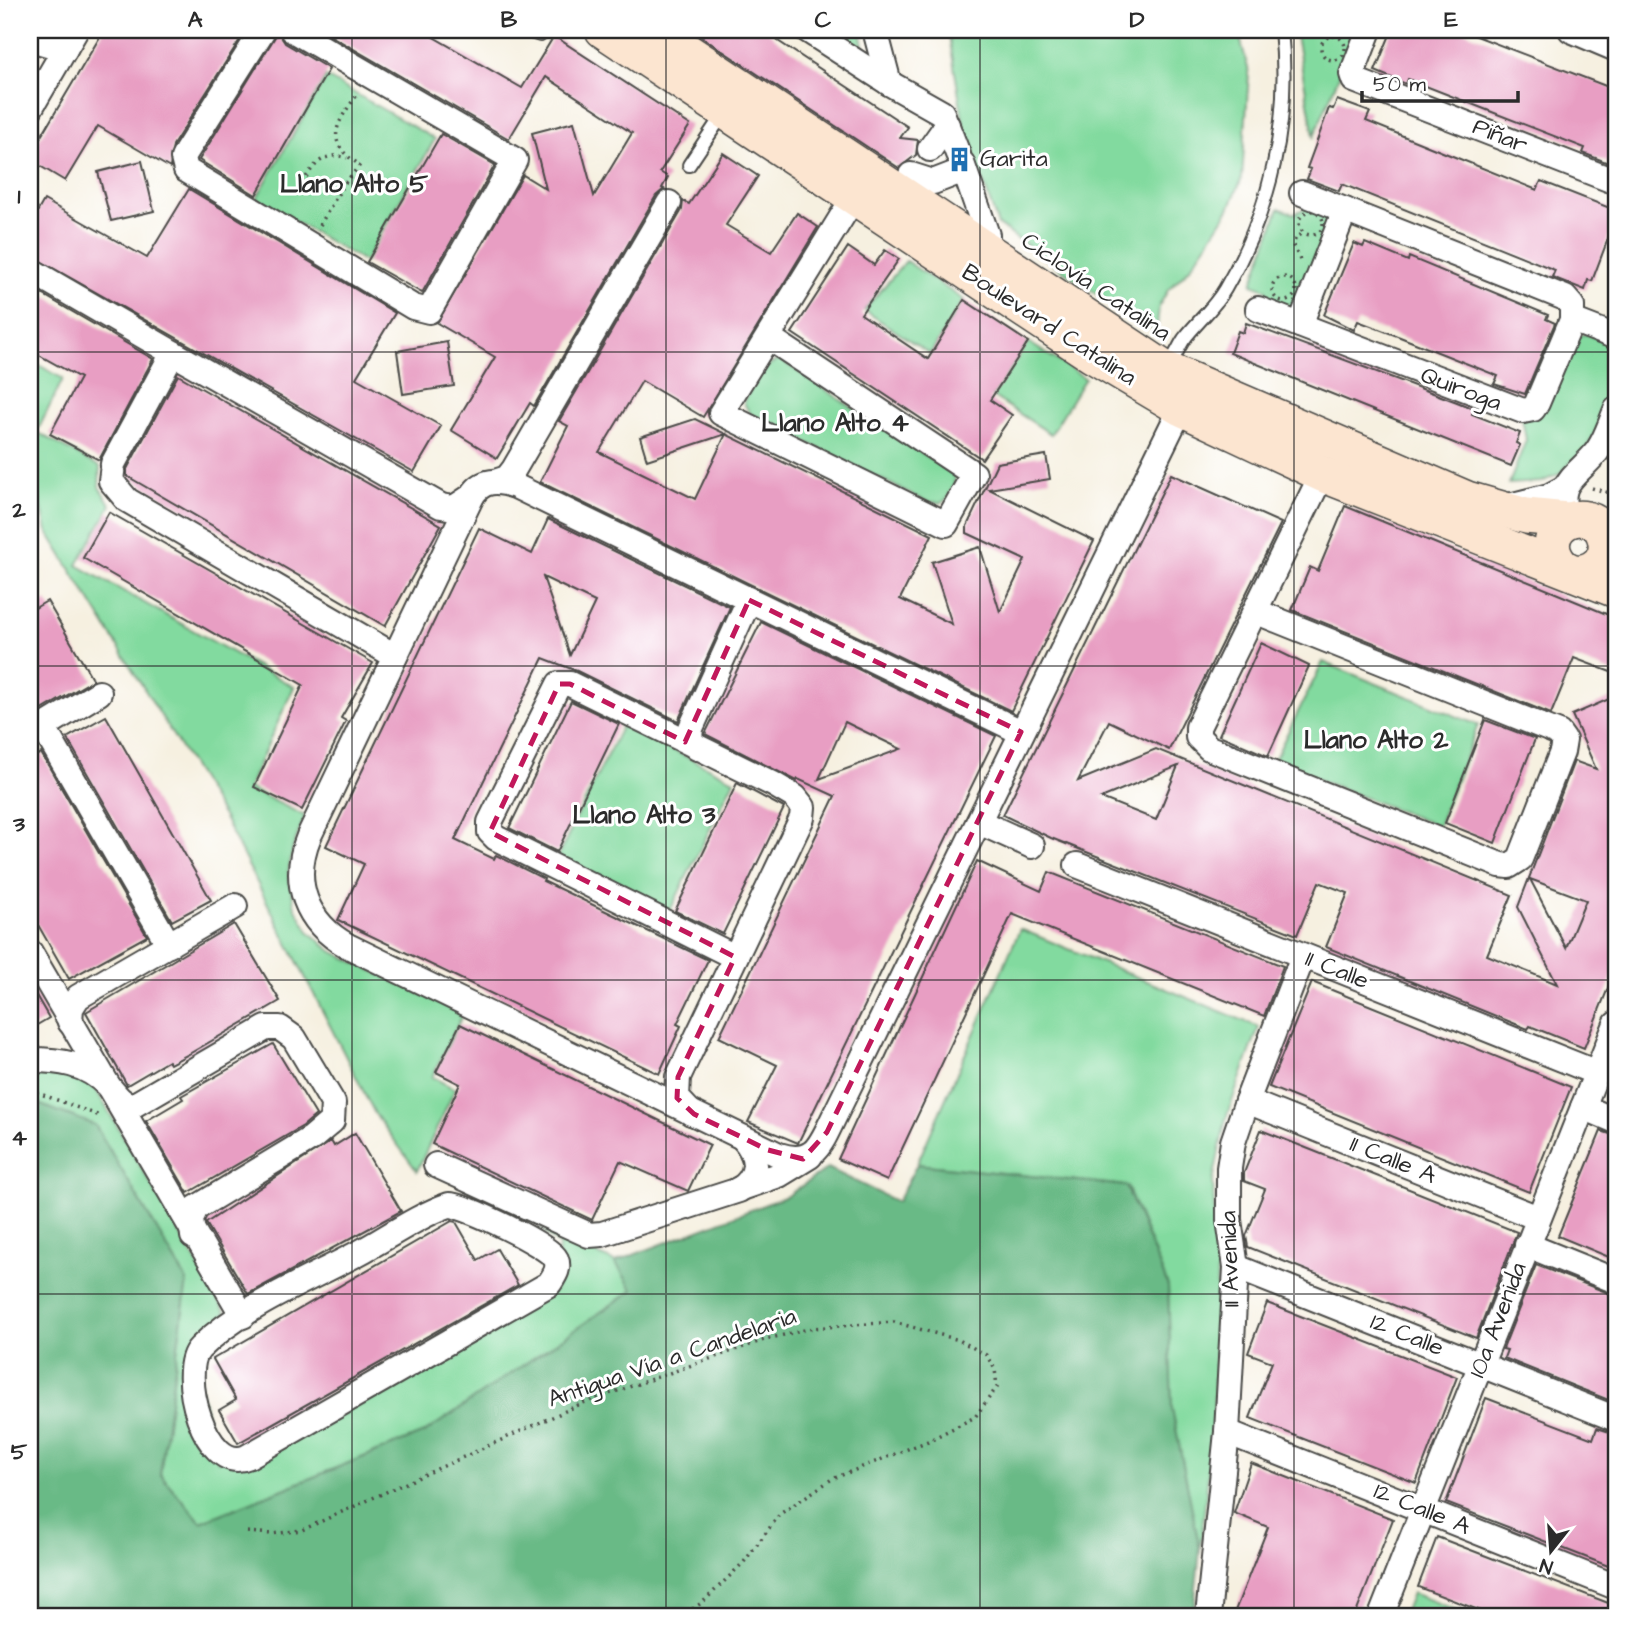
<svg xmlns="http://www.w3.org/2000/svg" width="1646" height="1646" viewBox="0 0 1646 1646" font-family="'Architects Daughter',sans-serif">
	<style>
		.green { fill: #82da9f; stroke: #568265; stroke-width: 2 }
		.forest { fill: #69ba86; stroke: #4a7258; stroke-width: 2 }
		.building { fill: #e89ec3; fill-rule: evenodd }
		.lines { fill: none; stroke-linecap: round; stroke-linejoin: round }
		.lane-casing { stroke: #494946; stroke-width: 16 }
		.street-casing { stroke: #494946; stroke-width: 28 }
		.secondary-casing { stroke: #494946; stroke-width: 38 }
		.path { stroke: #494946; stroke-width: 3.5; stroke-dasharray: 2 5; stroke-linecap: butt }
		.lane { stroke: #fff; stroke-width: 12 }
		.street { stroke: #fff; stroke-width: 24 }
		.secondary { stroke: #fce5d0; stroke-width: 35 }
		.marked { fill: none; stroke: #c2185b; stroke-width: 5; stroke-dasharray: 14 9; stroke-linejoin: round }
		.grid { fill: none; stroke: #2b2b2b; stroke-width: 2; stroke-opacity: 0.55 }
		.labels { text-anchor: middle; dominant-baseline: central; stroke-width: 6; stroke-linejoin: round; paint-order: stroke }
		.street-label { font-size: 24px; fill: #2b2b2b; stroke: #fff }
		.poi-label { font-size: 24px; fill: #2b2b2b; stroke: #fff; text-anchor: start }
		.neighbourhood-label { font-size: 26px; font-weight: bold; fill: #2b2b2b; stroke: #fff }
		.neatline { fill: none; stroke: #2b2b2b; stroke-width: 2.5 }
		.grid-label { font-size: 23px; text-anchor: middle; font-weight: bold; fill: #2b2b2b }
	</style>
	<rect width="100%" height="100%" fill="#fff"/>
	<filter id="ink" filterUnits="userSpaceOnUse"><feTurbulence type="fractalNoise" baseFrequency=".0143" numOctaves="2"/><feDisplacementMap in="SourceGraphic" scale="14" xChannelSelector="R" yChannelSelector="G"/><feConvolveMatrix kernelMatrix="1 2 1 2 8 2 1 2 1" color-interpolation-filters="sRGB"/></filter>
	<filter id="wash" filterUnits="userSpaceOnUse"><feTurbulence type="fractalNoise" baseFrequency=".00686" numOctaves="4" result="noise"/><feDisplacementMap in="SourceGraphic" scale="28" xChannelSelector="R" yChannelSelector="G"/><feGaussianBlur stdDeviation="1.57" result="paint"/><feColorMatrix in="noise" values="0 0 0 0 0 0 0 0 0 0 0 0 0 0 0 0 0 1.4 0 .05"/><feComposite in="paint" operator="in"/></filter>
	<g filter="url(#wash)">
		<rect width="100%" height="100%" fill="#f6f0e0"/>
		<g class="green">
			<polygon points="818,30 860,30 866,62"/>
			<polygon points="948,30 1238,30 1249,72 1242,178 1229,209 1208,242 1189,269 1168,290 1159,306 1157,327 1151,328 1135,321 998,225 964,126"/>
			<polygon points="1295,30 1358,30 1314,136"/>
			<polygon points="326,77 435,139 365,262 256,199"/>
			<polygon points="1311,205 1331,217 1296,305 1287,307 1270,301 1266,289 1252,284 1279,208 1294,214"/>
			<polygon points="906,261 964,300 930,354 864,310"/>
			<polygon points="1586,334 1616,346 1616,389 1588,447 1559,474 1542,482 1509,484 1526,440 1522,418 1577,336"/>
			<polygon points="1028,342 1085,378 1051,434 992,396"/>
			<polygon points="779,359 955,475 954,485 947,499 941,503 925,501 750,414 744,403 745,398 763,369"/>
			<polygon points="30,360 63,379 37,432 100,467 99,487 111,505 77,565 294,687 248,788 305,816 293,847 288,873 295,907 310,933 333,952 463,1014 432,1077 455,1089 417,1171 375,1114 224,818 47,531 30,456"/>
			<polygon points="1323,662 1478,725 1438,826 1273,762"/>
			<polygon points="622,725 734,780 668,915 556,860"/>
			<polygon points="1020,929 1259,1027 1226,1118 1213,1181 1217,1268 1213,1431 1200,1550 1172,1409 1168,1286 1127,1186 917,1164"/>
			<polygon points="30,1068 58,1068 95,1088 226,1313 190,1345 218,1461 555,1290 559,1245 539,1228 615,1262 633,1290 424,1433 201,1522 160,1474 187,1281 95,1125 30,1101"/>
			<polygon points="1412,1593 1472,1616 1403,1616"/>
		</g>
		<polygon class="forest" points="30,1101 95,1125 187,1281 160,1474 201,1522 424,1433 633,1290 615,1262 787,1196 828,1168 897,1202 917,1164 1126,1186 1168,1286 1172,1409 1200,1550 1193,1616 30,1616"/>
		<g id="blocks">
			<g class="building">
				<polygon points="104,30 246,30 173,145 170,168 98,126 65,181 30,160 30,155"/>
				<polygon points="321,30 421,30 522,88 554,36 690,125 660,172 668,177 662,188 664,189 656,196 534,406 530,403 497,458 451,430 495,357 437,323 523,175 546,189 532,133 574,122 594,196 632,133 546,77 509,139"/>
				<polygon points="691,30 766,30 778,41 908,127 900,138 918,140 916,155 899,168"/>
				<polygon points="1392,30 1461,30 1616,90 1616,166 1583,153 1585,148 1492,112 1408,79 1406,84 1375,71"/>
				<polygon points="278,32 285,43 329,69 256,195 199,160"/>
				<polygon points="1337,100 1370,112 1366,121 1445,153 1537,190 1541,181 1615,210 1611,221 1614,223 1592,281 1588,280 1585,290 1552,277 1555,270 1342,184 1339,191 1307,179 1311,169 1307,168 1321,130 1329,108 1333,109"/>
				<polygon points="441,134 495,165 422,293 367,262"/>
				<polygon points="723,153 758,176 726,225 771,252 797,213 818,227 703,417 642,381 599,452 695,499 726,434 647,460 640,437 695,419 932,535 900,599 952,624 932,562 980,547 1000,612 1025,560 967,533 967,526 997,463 1046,455 1050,479 989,489 1094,541 1011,711 540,482 568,426 559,421 682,210 683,201 689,204"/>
				<polygon points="142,161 154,211 111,221 98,172"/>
				<polygon points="189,189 395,313 356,378 441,426 414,472 30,255 30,225 44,200 147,258"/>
				<polygon points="1354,243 1363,247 1365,243 1408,261 1409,257 1548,315 1546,319 1555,323 1525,394 1494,384 1498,376 1400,337 1358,321 1354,330 1324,315"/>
				<polygon points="848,247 874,265 885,250 899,259 861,314 928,359 964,300 1028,342 990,400 1012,415 982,459 792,333"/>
				<polygon points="30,287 153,359 99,460 50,434 80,378 30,350"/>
				<polygon points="1246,323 1457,402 1474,409 1472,414 1520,433 1516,443 1520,445 1511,466 1230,353 1238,331 1243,333"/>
				<polygon points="447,342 454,386 403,394 397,351"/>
				<polygon points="178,375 441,525 385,626 127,476 127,469"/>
				<path d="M1171,474l110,49 -112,227 -60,-29 -31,60 78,-32 356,146 -25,60 70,29 -39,-77 56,-146 22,8 -24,-54 44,-19v272l-32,80 -54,-22 -2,3 -202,-82 22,-54 -29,-11 -22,53 -246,-97 -48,-23zM1178,766l-22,54 -55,-22zM1530,879l56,21 -20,48z"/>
				<polygon points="1345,506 1616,618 1616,674 1574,658 1551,714 1292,610 1310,567 1318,571"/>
				<polygon points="109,512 373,663 341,718 346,721 302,810 254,787 303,685 83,558"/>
				<path d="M548,519l182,88 -52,114 -101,-50 -34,-13 -88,182 39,19 2,-4 48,24 -1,2 165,79 -31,64 4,2 -22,48 -321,-154 26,-56 -38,-18 153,-318 53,26zM543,577l52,25 -25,53z"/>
				<polygon points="47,601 93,680 30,717 30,611"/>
				<path d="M761,622l235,114 -198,407 -50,-21 29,-57 -58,-28 116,-241 -37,-17 -1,2 -92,-47zM845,722l6,3 50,24 -82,30z"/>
				<polygon points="1261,643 1309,666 1268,756 1219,735"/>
				<polygon points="571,701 619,724 557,852 509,828"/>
				<polygon points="106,716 211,900 172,921 67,738"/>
				<polygon points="1485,720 1535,739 1495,843 1445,823"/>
				<polygon points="41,753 147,936 69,979 30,911 30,759"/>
				<polygon points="737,783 784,808 723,934 675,911"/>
				<polygon points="977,861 1041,891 1049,872 1283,966 1264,1016 1012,914 887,1181 838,1159"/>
				<polygon points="234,924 280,1001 189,1054 170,1064 168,1061 127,1085 86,1012"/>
				<polygon points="1312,982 1571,1087 1529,1192 1269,1087"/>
				<polygon points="30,985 49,1018 30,1029"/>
				<polygon points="460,1024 710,1145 688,1191 620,1161 592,1220 432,1144 460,1084 436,1072"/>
				<polygon points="273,1044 316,1115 303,1126 188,1193 146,1121 183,1099 181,1096"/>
				<polygon points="1261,1130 1517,1232 1476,1338 1248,1247 1246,1236 1265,1189 1244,1181 1244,1173"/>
				<polygon points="1601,1131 1616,1136 1616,1260 1558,1236"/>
				<polygon points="355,1133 401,1211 248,1294 206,1223 331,1141 334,1146"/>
				<polygon points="452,1221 456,1222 478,1260 497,1249 518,1285 238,1443 219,1410 236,1400 213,1359"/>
				<polygon points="1536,1265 1616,1296 1616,1403 1504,1358 1507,1350 1503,1349"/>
				<polygon points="1267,1303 1457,1377 1416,1483 1250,1418 1272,1362 1248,1353"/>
				<polygon points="1486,1398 1593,1439 1597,1428 1616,1434 1616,1569 1446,1503"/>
				<polygon points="1251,1463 1393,1519 1355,1616 1233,1616 1268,1527 1234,1513"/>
				<polygon points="1437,1537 1616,1606 1616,1616 1494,1616 1418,1587"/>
			</g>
		</g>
	</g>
	<g filter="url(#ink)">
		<use href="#blocks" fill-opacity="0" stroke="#494946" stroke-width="2"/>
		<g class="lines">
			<defs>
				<g id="lane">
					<polyline points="525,30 540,35 546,30"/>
					<polyline points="689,165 723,114"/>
					<path d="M1167,366c8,-8 11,-18 17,-27 13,-17 30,-31 41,-50 46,-78 66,-170 56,-259"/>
				</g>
				<g id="street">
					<polyline points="263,30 186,152 183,158 186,170 413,307 429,311 515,160 292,30"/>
					<polyline points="807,30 889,83 942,113 958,154"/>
					<polyline points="875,30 889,83"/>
					<polyline points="1369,30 1352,74 1354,80 1616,182"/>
					<polyline points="1571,30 1616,49"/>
					<polyline points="30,39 65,49"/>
					<polyline points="30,109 76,30"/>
					<polyline points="930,149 947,125"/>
					<polyline points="962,163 987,235 987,252"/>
					<polyline points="911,175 933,182 964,170"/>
					<polyline points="30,270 173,353"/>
					<polyline points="1258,309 1523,411 1533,409 1537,403 1572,320 1572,306 1565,298 1302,193"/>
					<polyline points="1572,320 1616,337"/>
					<polyline points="1300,325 1345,210"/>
					<polyline points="768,337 974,474 946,524 721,413 854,197"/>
					<polyline points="498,481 507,478 514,469 669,203"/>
					<polyline points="1505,507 1549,496 1564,488"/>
					<path d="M1567,520c-11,-38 5,-40 27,-65 11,-12 16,-31 22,-45"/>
					<polyline points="1257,612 1559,733 1564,740 1562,752 1520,859 1509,866 1500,865 1209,748 1198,737 1198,727 1322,474"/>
					<polyline points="395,656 127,500 111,481 113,464 173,353 441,506 454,508 472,496"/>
					<polyline points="43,727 169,945"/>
					<path d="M1021,732l-506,-246c-17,-6 -33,-7 -43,10l-163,340c-19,46 -3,87 39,110l431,209c34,11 41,-9 54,-36l348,-711"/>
					<polyline points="30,735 99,693"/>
					<polyline points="697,748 690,739 691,728 749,600"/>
					<polyline points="979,822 1032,846"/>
					<polyline points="1077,865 1597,1073"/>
					<polyline points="30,952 243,1316"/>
					<polyline points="70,1022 71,1008 78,997 235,906"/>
					<path d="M30,1060c29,0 56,3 78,26 9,9 12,18 26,19l132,-77h14l14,10 39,65 -1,18 -20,17 -116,70 -5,11 2,17"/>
					<polyline points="1247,1101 1538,1218"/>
					<polyline points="1583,1107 1616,1121"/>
					<polyline points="691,1113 677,1098 678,1077 802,818 803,807 795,797 773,784 570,684 559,684 490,822 490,832 496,838 735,957"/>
					<path d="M436,1165l153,70 13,-1 137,-44c21,-15 20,-33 4,-52"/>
					<polyline points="739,1189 779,1175 810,1156"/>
					<path d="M449,1205c16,0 101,41 107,54 4,10 -2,17 -7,25l-302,173c-42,18 -70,-87 -47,-109 42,-42 113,-70 164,-98 27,-15 56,-35 85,-45z"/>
					<polyline points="1527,1245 1616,1281"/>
					<polyline points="1236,1267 1616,1419"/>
					<polyline points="1227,1432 1616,1587"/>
					<polyline points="1208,1616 1227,1432 1236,1267 1229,1220 1229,1168 1233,1142 1247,1101 1303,956"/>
					<polyline points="1381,1616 1616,1024"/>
				</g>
				<g id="secondary">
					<polyline points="603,30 1092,355 1181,408 1322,474 1616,590"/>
					<polyline points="655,30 1165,369 1467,499 1526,516 1567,520"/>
					<path d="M1600,527c24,37 -29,64 -45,29 -10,-21 10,-42 31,-37 12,2 22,15 30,23"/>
				</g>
			</defs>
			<use href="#lane" class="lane-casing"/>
			<use href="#street" class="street-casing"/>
			<use href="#secondary" class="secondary-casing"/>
			<g class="path">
				<circle cx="1333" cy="48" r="12"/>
				<path d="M299,189c11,-19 23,-40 48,-31"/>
				<circle cx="1311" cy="223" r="12"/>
				<path d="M320,225l24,-41 16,-19c-37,-23 -24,-41 -3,-70"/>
				<polyline points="1300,260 1293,245 1296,237 1303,233"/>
				<circle cx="1284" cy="289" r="12"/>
				<polyline points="1592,488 1616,495"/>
				<polyline points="30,1090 100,1116"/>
				<polyline points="247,1532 272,1534 302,1530 583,1403 767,1339 813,1328 894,1322 959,1340 986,1355 995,1369 997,1387 975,1417 928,1441 832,1479 780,1514 744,1562 703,1602 682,1616"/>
			</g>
			<use href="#lane" class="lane"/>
			<use href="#street" class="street"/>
			<use href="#secondary" class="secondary"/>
		</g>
	</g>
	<path class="marked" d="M749,600l272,132 -194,400 -24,27 -35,-9 -74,-36 -17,-16 1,-21 57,-120 -245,-125 69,-148h11l115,58z"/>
	<path class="grid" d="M352,30v1586M666,30v1586M980,30v1586M1294,30v1586M30,352h1586M30,666h1586M30,980h1586M30,1294h1586"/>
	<defs>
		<symbol id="building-bare" viewBox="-9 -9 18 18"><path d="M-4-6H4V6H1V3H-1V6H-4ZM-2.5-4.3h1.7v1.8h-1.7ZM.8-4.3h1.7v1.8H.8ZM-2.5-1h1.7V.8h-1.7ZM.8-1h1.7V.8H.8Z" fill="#1f6fb2" stroke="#fff" stroke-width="2.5" paint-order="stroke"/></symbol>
	</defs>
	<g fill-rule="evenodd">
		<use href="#building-bare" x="942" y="142" width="35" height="35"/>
	</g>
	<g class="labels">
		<g class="street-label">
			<text transform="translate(1500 136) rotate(22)">Piñar</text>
			<text transform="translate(1096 287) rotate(34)">Ciclovía Catalina</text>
			<text transform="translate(1049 325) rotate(33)">Boulevard Catalina</text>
			<text transform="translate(1461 389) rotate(21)">Quiroga</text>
			<text transform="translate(1337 970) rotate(22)">11 Calle</text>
			<text transform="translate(1393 1160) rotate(22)">11 Calle A</text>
			<text transform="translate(1230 1259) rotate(-92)">11 Avenida</text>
			<text transform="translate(1498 1320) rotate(-69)">10a Avenida</text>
			<text transform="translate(1407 1335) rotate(22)">12 Calle</text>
			<text transform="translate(672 1358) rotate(-19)">Antigua Vía a Candelaria</text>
			<text transform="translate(1422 1509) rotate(22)">12 Calle A</text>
		</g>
		<g class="poi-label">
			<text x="980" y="159">Garita</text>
		</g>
		<g class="neighbourhood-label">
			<text x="354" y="184">Llano Alto 5</text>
			<text x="835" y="423">Llano Alto 4</text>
			<text x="1376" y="740">Llano Alto 2</text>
			<text x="644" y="815">Llano Alto 3</text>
		</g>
	</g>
	<rect width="1646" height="1646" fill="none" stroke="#fff" stroke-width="77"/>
	<g transform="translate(1551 1551) rotate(197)" stroke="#ffffff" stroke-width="5" paint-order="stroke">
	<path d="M0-5L12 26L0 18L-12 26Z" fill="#2b2b2b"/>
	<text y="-10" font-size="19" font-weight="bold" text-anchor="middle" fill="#2b2b2b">N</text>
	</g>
	<path d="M1362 91v10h156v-10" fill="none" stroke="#2b2b2b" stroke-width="3.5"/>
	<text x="1373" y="91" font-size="21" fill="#2b2b2b" stroke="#ffffff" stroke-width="5" paint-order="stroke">50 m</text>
	<rect x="38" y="38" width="1570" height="1570" class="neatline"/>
	<g class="grid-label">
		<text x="195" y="27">A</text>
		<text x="509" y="27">B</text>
		<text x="823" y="27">C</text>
		<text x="1137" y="27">D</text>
		<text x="1451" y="27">E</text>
		<text x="19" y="203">1</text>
		<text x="19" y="517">2</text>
		<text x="19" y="831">3</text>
		<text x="19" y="1145">4</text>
		<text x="19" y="1459">5</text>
	</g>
</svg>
